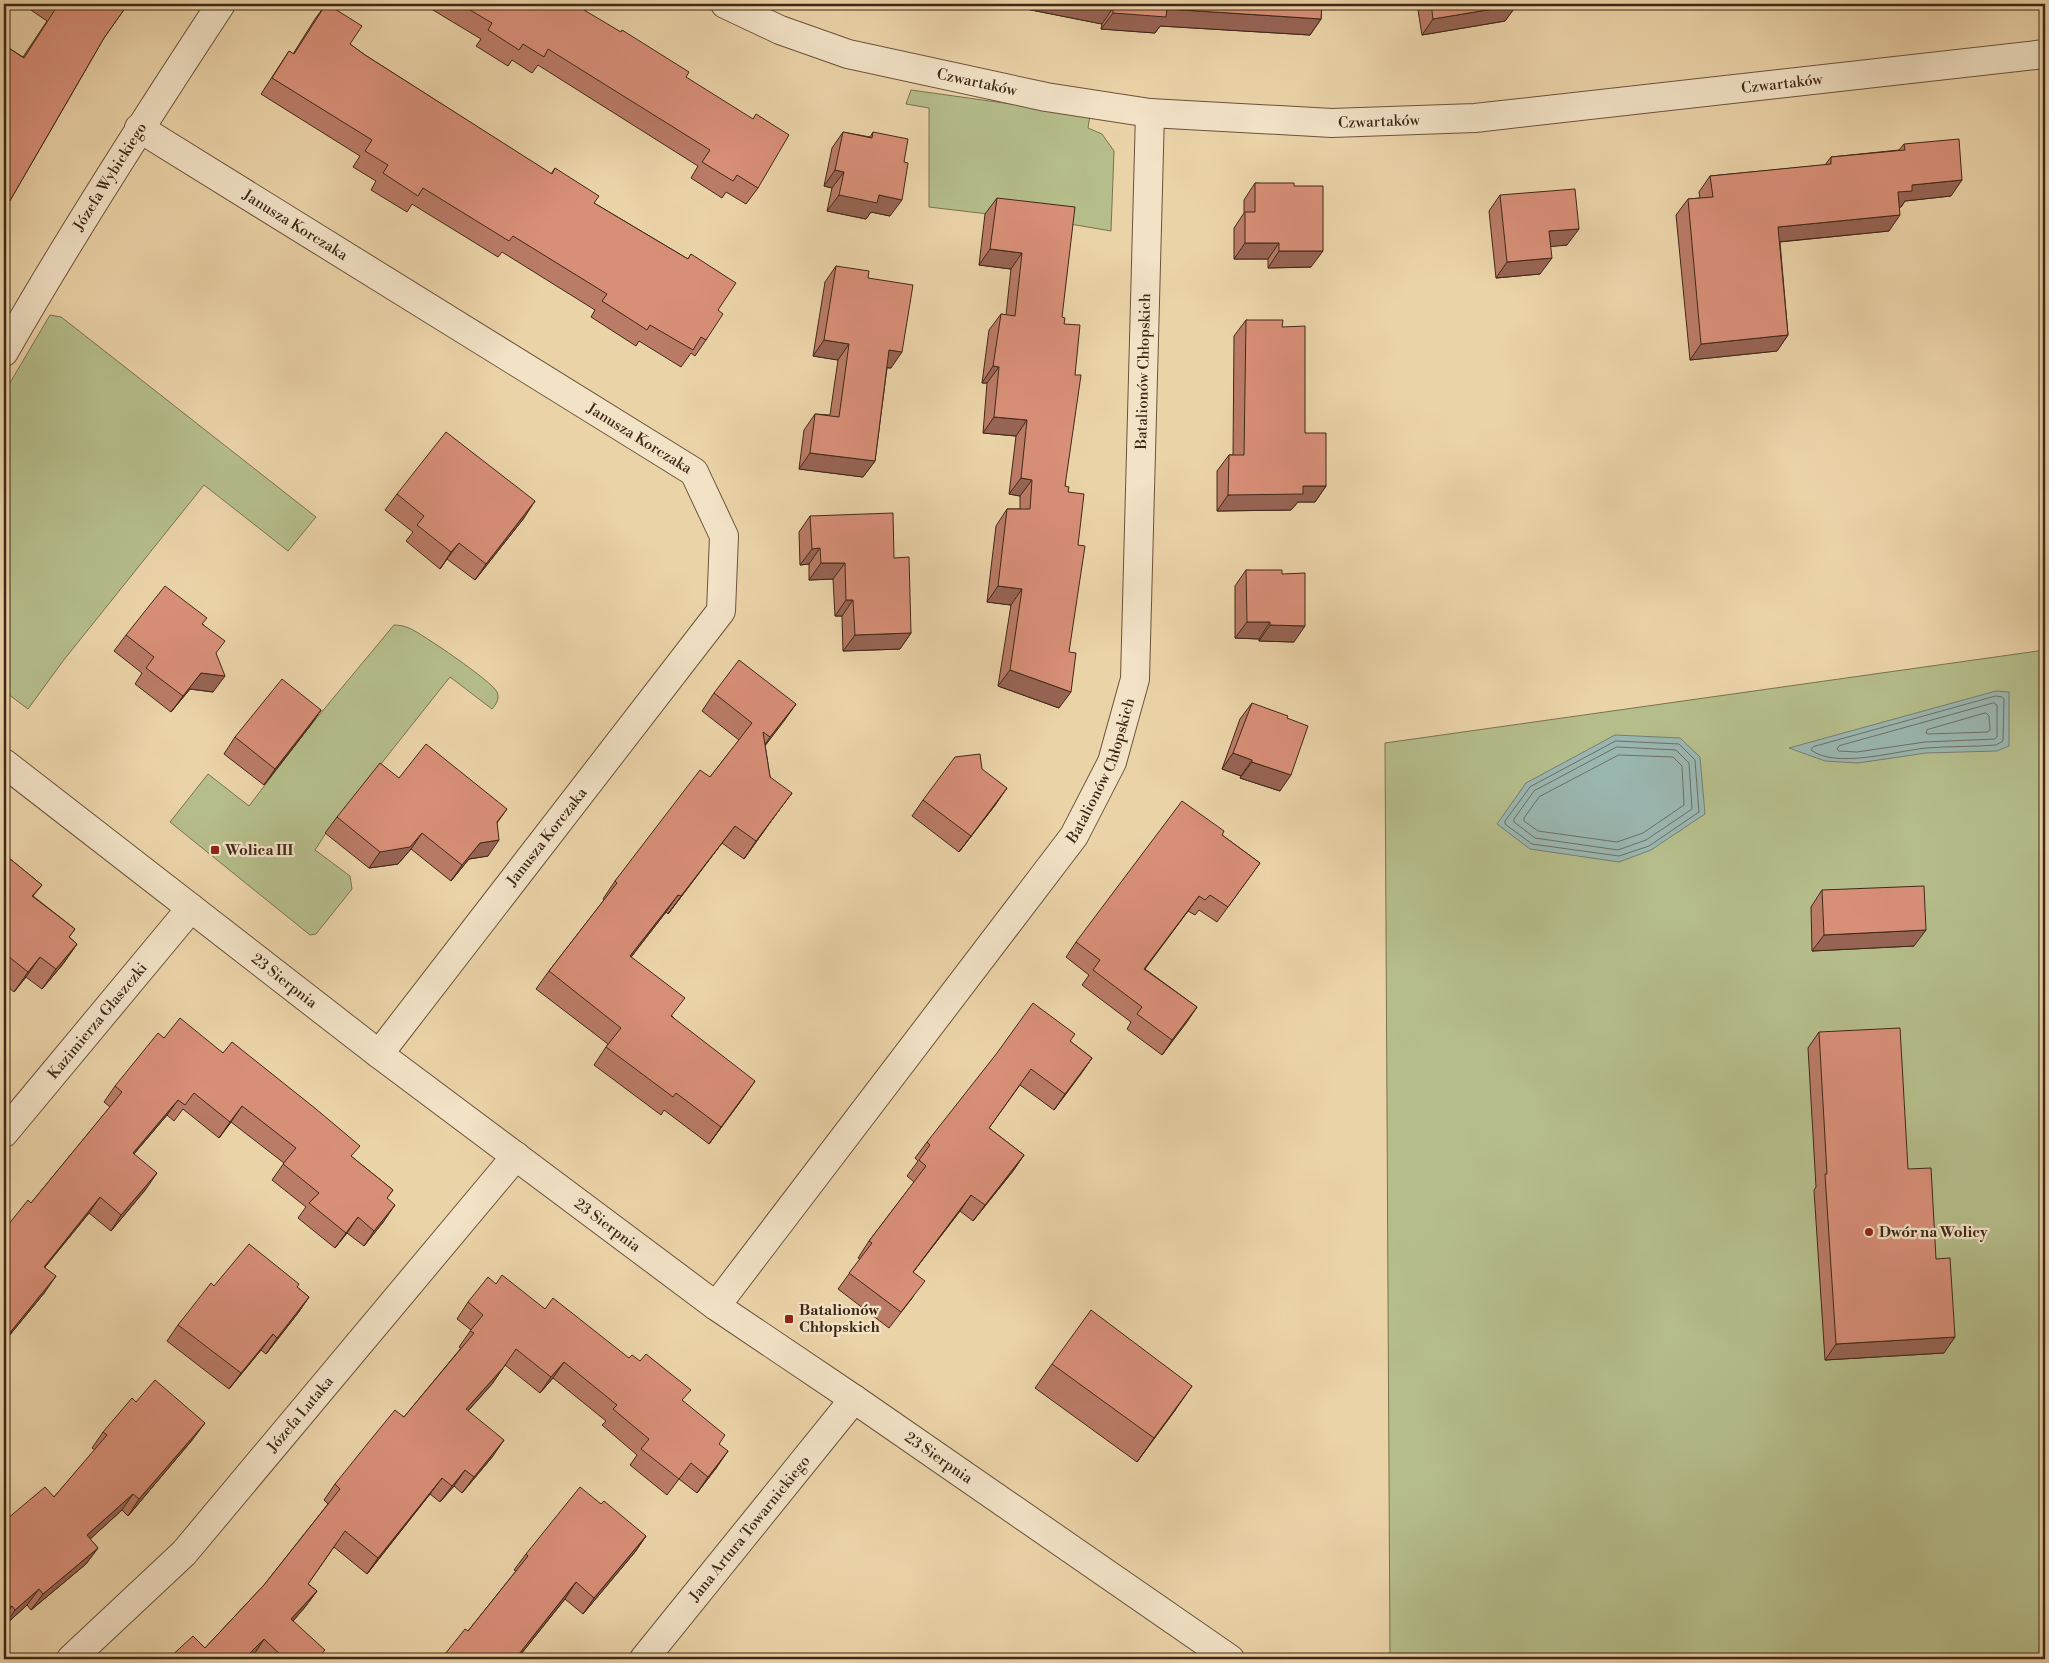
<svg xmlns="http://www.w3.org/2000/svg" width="2049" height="1663" viewBox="0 0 2049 1663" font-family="'Libre Bodoni',serif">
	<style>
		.green { fill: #b5bd8a; stroke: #7a7250 }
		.water { fill: #9ab6b0; stroke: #767d73 }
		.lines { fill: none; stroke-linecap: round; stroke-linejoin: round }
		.shore { stroke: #6d6f64; stroke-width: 1 }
		.minor-casing { stroke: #6b533b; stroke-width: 30 }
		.minor { stroke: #f2e2c6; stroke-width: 28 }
		.wall { fill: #ba7b67; stroke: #402817 }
		.shaded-wall { fill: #976454; stroke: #402817 }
		.building { fill: #d88f78; stroke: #402817 }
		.poi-dot { fill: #8f2418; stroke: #f2e2c6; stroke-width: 2 }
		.labels { text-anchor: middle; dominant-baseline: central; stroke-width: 4.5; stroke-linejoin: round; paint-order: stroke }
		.street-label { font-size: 15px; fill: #402817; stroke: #f2e2c6 }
		.poi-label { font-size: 15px; font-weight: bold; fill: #402817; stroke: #f2e2c6; text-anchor: start }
	</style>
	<rect width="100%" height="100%" fill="#ebd3a8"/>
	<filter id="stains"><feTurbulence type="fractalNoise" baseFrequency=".004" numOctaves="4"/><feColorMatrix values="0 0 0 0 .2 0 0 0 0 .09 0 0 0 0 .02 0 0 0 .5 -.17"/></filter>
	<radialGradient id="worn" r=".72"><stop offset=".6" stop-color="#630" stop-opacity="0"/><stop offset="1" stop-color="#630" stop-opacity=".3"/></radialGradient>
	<g class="green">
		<polygon points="911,90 1090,115 1088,128 1102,134 1114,151 1111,231 1064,223 929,207 929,108 906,104"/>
		<polygon points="50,315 61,317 74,327 316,517 288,551 204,485 63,661 28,709 4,691 4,393"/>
		<path d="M394,625c5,0 10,1 15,3 12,5 84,54 88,64 3,6 -1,13 -5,17l-42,-32 -124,156 -11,17 35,26 2,13 -36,45 -6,1 -140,-113 38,-48 41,32 61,-80z"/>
		<polygon points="2045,650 2045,1659 1390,1659 1385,743"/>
	</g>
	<g class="water">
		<polygon points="1996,691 2009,692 2009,746 1997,751 1926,753 1858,763 1825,761 1789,748"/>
		<polygon points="1615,735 1680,738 1700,757 1705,814 1651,850 1619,862 1530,849 1497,824 1526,783"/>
	</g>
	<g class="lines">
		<g class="shore">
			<path d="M1996,696l6,1 2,2 -1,42 -7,4c-23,2 -47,1 -70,3 -30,3 -90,21 -115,2l2,-3z"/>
			<polygon points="1994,703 1997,705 1997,737 1995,739 1925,742 1857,752 1839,751 1837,749 1839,746"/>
			<polygon points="1986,713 1989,716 1990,730 1988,732 1928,734 1926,733 1927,730"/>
			<polygon points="1616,741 1679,744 1695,760 1699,812 1649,846 1619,856 1532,844 1505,824 1505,821 1530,787"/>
			<polygon points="1617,747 1676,750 1689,763 1692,809 1646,840 1618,850 1535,838 1514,822 1514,819 1534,791"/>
			<polygon points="1619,755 1673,757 1682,766 1684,805 1643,833 1617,842 1538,831 1524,821 1524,818 1539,797"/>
		</g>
		<defs>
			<g id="minor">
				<path id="s1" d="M725,4l55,26 68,24 198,43 104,16 182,10 143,-5 570,-64"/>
				<path id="s2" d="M139,128l555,344 30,64 -3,75 -342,443"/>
				<path id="s3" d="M4,352c68,-119 142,-234 217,-348"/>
				<path id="s4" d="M4,763l375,291 337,252 138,93 376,260"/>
				<path id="s5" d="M4,1133l187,-225"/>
				<path id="s6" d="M716,1306l358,-470 38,-74 23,-83 15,-566"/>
				<path id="s7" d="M71,1659l113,-106 332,-397"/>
				<path id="s8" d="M644,1659l210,-260"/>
			</g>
		</defs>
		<use href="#minor" class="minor-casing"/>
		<use href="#minor" class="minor"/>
	</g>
	<g class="wall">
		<polygon points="22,4 128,4 104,38 4,211 4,45 23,57 47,21"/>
		<polygon points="326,4 350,44 365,55 551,174 555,168 594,203 688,259 691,254 718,310 706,340 695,356 691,353 681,367 639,341 636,346 591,317 595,310 502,252 498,257 412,204 407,212 371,190 376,181 353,167 360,156 261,94 289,51 293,54 315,19"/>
		<polygon points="423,4 574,4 686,77 758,188 746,204 726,192 722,198 691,178 698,166 538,65 532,73 512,60 508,66 476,46 481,39"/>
		<polygon points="1001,4 1322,4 1321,19 1310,35 1160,26 1155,33 1101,29 1102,24"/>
		<polygon points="1417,4 1517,4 1505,21 1422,35"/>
		<polygon points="843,132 870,137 873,132 890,216 871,212 866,219 827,211 832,188 824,186 832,148"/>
		<polygon points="1904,144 1951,196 1905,201 1901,207 1899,207 1889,231 1780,242 1788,335 1777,351 1690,360 1676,215 1688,199 1700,198 1699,192 1710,176 1825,165 1831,157 1899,150"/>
		<polygon points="1255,183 1294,186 1311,267 1268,268 1268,259 1234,259 1234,228 1244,213 1244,200"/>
		<polygon points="1500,195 1567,245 1550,246 1540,274 1496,278 1489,211"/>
		<polygon points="997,198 1064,324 1065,486 1068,492 1059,708 998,686 1011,605 987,602 996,526 1007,509 1020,509 1020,496 1009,494 1016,436 983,433 987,383 982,383 989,330 1001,314 1006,315 1011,269 979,265 985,214"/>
		<polygon points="836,266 868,278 891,368 887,368 875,461 863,477 799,469 804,430 815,414 830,415 838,360 813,356 825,282"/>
		<polygon points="1246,320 1282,327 1305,433 1326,486 1315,502 1298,502 1291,510 1217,511 1217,471 1229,455 1233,455 1234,336"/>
		<polygon points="397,494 524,518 475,580 447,559 440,569 406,541 413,532 385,510"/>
		<polygon points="810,516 894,558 911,633 900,649 843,651 842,616 835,616 833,579 809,580 809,564 800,565 799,532"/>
		<polygon points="1246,570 1282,574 1294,642 1259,641 1259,639 1235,638 1235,586"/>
		<polygon points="203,624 216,654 213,692 190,689 171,712 135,684 142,673 114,651 126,635"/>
		<polygon points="714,693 796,704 765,745 770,777 779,810 744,859 722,843 668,914 666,912 631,957 672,1016 743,1098 709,1144 664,1110 661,1115 594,1065 608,1044 536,989 549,971 604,900 603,899 615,881 710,777 739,740 702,711"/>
		<polygon points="1252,703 1280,791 1240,778 1241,776 1222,769 1240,719"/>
		<polygon points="321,710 310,726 264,785 224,754 235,737"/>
		<polygon points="982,769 996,804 959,852 912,816 923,800"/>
		<polygon points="399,778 507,809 497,823 488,856 469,859 451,881 411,849 398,864 369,868 325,833 337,817"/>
		<polygon points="1222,835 1260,863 1217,922 1199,910 1195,915 1188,911 1145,969 1197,1007 1162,1055 1127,1029 1131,1022 1082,985 1089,975 1066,957 1076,942"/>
		<polygon points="4,854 42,885 33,896 75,929 69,937 77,944 63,964 42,989 26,977 14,992 4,984"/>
		<polygon points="1822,890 1914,946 1812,951 1811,907"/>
		<polygon points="1819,1032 1908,1169 1936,1259 1944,1353 1825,1360 1814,1190 1816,1187 1808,1048"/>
		<polygon points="164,1038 352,1157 393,1190 387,1198 384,1221 364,1246 347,1233 335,1248 298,1218 306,1207 272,1180 284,1163 231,1122 219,1138 183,1109 174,1121 167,1115 134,1154 146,1189 111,1231 89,1213 45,1267 45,1292 4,1342 4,1230 31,1203 110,1107 104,1102 115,1086"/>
		<polygon points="1070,1041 1092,1058 1054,1110 1020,1085 989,1128 1024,1155 1013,1171 973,1221 960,1211 913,1272 913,1297 889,1328 838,1289 860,1259 858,1258 869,1241 914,1182 907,1176 918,1161 915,1158 927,1142"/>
		<polygon points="496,1284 545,1309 683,1401 719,1444 717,1467 697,1493 679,1479 667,1495 630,1465 637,1455 602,1425 606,1421 553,1378 540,1393 505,1365 492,1384 468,1411 493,1456 462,1493 454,1486 440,1502 430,1494 367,1574 334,1547 308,1584 317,1591 305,1607 293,1621 319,1659 257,1659 253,1656 205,1648 264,1585 328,1504 324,1500 335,1484 404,1417 461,1348 459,1347 471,1330 457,1319 468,1302"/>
		<polygon points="214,1286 297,1287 309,1297 298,1313 266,1354 261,1350 229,1389 167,1341 178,1325"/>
		<polygon points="1052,1364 1176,1409 1137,1462 1035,1388"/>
		<polygon points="136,1402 193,1439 128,1516 122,1510 90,1539 98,1548 86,1564 31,1610 27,1605 4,1626 4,1515 7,1519 54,1497 95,1450 92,1448 103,1432"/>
		<polygon points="646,1536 635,1552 583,1614 565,1599 517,1659 441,1659 468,1631 516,1571 514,1570 526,1554"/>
	</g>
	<g class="shaded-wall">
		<polygon points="963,4 992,4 988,9"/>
		<polygon points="1001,4 1092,4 1113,8 1102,24"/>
		<polygon points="1517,5 1505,21 1422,35 1433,19"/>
		<polygon points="1167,9 1321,19 1310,35 1160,26 1155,33 1101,29 1113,13"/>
		<polygon points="835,170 844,172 832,188 824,186"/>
		<polygon points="1962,180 1951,196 1905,201 1901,207 1887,208 1898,192 1912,185"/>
		<polygon points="839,195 879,195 902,200 890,216 871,212 866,219 827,211"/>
		<polygon points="1900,215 1889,231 1767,243 1778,227"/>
		<polygon points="1579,229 1567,245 1537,248 1549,231"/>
		<polygon points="1245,243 1279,243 1268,259 1234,259"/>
		<polygon points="990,249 1022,253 1011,269 979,265"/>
		<polygon points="1279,251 1323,251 1311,267 1268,268"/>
		<polygon points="1552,258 1540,274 1496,278 1507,262"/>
		<polygon points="1788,335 1777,351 1690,360 1701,344"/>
		<polygon points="824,340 849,344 838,360 813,356"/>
		<polygon points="889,350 902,352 891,368 878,366"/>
		<polygon points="993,366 999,367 987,383 982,383"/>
		<polygon points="994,417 1027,420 1016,436 983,433"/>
		<polygon points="810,453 875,461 863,477 799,469"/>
		<polygon points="1021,478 1032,480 1020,496 1009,494"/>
		<polygon points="1303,486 1326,486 1315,502 1298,502 1291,510 1217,511 1228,495"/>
		<polygon points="535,501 524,518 475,580 486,564"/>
		<polygon points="459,543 447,559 440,569 451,552"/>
		<polygon points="820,548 809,564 800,565 812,549"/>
		<polygon points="821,563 845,563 833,579 809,580"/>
		<polygon points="998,586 1022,589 1011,605 987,602"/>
		<polygon points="846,600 853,600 842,616 835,616"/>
		<polygon points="1247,622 1270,622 1259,639 1235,638"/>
		<polygon points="1270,625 1305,626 1294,642 1259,641"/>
		<polygon points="911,633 900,649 843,651 855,635"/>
		<polygon points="1010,670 1071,692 1059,708 998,686"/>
		<polygon points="201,673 225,676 213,692 190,689 171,712 183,696"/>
		<polygon points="796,704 784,721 758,755 770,737"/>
		<polygon points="321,710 310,726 264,785 275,769"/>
		<polygon points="1233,753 1252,760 1241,776 1222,769"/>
		<polygon points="1252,762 1291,775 1280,791 1240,778"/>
		<polygon points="1007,788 996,804 959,852"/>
		<polygon points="792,793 779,810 744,859 756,841"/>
		<polygon points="735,826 722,843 668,914 681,896"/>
		<polygon points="422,833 411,849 398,864 369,868 380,852"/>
		<polygon points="499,840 488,856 469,859 451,881 462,865 480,843"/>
		<polygon points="678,895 666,912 618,974 630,956"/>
		<polygon points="1199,896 1188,911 1134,983 1144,969"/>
		<polygon points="1926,930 1914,946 1812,951 1824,935"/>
		<polygon points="77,944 63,964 42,989 56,969"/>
		<polygon points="40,957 26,977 14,992 28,972"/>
		<polygon points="1197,1007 1187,1022 1162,1055 1172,1040"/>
		<polygon points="1092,1058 1081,1074 1054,1110 1065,1094"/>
		<polygon points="755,1081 743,1098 709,1144 721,1127"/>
		<polygon points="178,1100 167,1115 122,1168 133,1153"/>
		<polygon points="242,1106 231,1122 219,1138 230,1122"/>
		<polygon points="1024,1155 1013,1171 973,1221 985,1205"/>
		<polygon points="157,1173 146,1189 111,1231 121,1215"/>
		<polygon points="971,1195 960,1211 901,1288 913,1272"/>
		<polygon points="100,1197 89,1213 33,1282 44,1267"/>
		<polygon points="395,1205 384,1221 364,1246 374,1231"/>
		<polygon points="358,1217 347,1233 335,1248 346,1233"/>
		<polygon points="56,1276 45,1292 4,1342 4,1340"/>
		<polygon points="309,1297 298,1313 266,1354 277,1338"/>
		<polygon points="273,1334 261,1350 229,1389 241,1373"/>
		<polygon points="1955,1337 1944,1353 1825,1360 1836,1344"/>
		<polygon points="564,1362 553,1378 540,1393 551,1377"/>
		<polygon points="503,1368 492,1384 455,1425 466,1409"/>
		<polygon points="1192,1386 1176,1409 1137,1462 1154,1438"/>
		<polygon points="205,1423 193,1439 128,1516 139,1499"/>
		<polygon points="504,1440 493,1456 462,1493 474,1477"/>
		<polygon points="728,1451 717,1467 697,1493 708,1477"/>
		<polygon points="465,1470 454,1486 440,1502 452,1486"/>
		<polygon points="442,1478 430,1494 367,1574 378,1558"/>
		<polygon points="133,1494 122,1510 76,1552 87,1535"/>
		<polygon points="646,1536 635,1552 583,1614 594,1598"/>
		<polygon points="98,1548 86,1564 31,1610 43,1594"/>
		<polygon points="576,1582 565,1599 517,1659 515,1659"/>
		<polygon points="39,1589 27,1605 4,1626 15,1610"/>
		<polygon points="317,1591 305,1607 280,1636 291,1619"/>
		<polygon points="12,1606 4,1618 4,1611"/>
		<polygon points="264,1639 253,1656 249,1659 244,1659"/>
	</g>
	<g class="building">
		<polygon points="56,4 128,4 104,38 4,211 4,101 9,93 4,90 4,45 24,58 58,5"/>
		<polygon points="326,4 327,4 362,26 350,44 365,55 552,174 555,168 599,196 594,203 688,259 691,254 736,283 718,310 723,314 706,340 701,337 693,350 650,325 647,330 602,301 607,294 513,236 509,241 423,188 418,196 383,173 388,165 365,151 372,140 272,78 289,51 294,54"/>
		<polygon points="460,4 574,4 621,32 622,30 689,72 686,77 753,119 756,114 789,135 758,188 737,175 733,181 702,162 710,150 548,49 544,57 523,44 519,50 488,30 492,23"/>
		<polygon points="1092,4 1322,4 1321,19 1167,9 1166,17 1113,13 1113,8"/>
		<polygon points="1431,4 1517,4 1517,5 1433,19"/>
		<polygon points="843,132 872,138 873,132 908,139 904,162 908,163 902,200 879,195 877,203 839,195 844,172 835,170"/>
		<polygon points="1959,139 1962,180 1912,185 1912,191 1898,192 1900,215 1778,227 1788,335 1701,344 1688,199 1713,197 1710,176 1831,164 1831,157 1905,150 1904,144"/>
		<polygon points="1255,183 1294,183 1294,186 1323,186 1323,251 1279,251 1279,243 1245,243 1245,212 1255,212"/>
		<polygon points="1575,189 1579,229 1549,231 1552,258 1507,262 1500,195"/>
		<polygon points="997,198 1075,207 1062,317 1065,318 1064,324 1080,325 1075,375 1081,375 1065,486 1069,487 1068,492 1084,494 1078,545 1085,546 1069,652 1076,653 1071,692 1010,670 1022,589 998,586 1007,509 1030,509 1032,480 1021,478 1027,420 994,417 999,367 993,366 1001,314 1015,316 1022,253 990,249"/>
		<polygon points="836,266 869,271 868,278 913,285 902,352 889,350 875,461 810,453 815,414 839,417 849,344 824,340"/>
		<polygon points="1246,320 1283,320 1282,327 1305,326 1305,433 1326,433 1326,486 1303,486 1303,494 1228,495 1229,455 1244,455"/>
		<polygon points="446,432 535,501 486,564 459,543 451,552 417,525 424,516 397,494"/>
		<polygon points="893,513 894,558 909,557 911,633 855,635 853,600 846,600 845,563 821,563 820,548 812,549 810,516"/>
		<polygon points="1246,570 1282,570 1282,574 1305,573 1305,626 1270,625 1270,622 1247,622"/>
		<polygon points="165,586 207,618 202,624 225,641 216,653 225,676 201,673 183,696 146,668 154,657 126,635"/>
		<polygon points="739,660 796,704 770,737 763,732 770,777 792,793 756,841 735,826 681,896 678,895 630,956 685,998 671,1016 755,1081 721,1127 676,1093 673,1097 606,1047 621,1028 549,971 617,883 615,881 700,770 710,777 752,723 714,693"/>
		<polygon points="282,679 321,710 275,769 235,737"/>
		<polygon points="1252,703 1288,716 1287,718 1308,726 1291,775 1252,762 1252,760 1233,753"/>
		<polygon points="426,744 507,809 497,822 499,840 480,843 462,865 422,833 410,847 380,852 337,817 380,763 399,778"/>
		<polygon points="980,754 982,769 1007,788 971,836 923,800 955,757"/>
		<polygon points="1182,801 1224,831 1222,835 1260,863 1228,907 1210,895 1205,900 1199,896 1144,969 1197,1007 1172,1040 1137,1014 1142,1007 1093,970 1100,960 1076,942"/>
		<polygon points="4,854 42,885 32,896 75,929 69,937 77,944 56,969 40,957 28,972 4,953"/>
		<polygon points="1924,886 1926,930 1824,935 1822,890"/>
		<polygon points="1033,1003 1075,1034 1070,1041 1092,1058 1065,1094 1031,1069 989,1128 1024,1155 985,1205 971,1195 913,1272 925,1281 901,1312 849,1273 872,1243 869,1241 926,1166 919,1160 930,1145 927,1142 997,1053"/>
		<polygon points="180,1018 223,1053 232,1042 316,1109 360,1146 351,1156 393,1190 387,1198 395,1205 374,1231 358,1217 346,1233 309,1203 319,1193 283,1164 296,1148 242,1106 230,1122 194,1093 185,1105 178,1100 133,1153 157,1173 121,1215 100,1197 44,1267 56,1276 4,1340 4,1230 28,1200 31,1203 122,1092 115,1086 158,1033 164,1038"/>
		<polygon points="1900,1028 1908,1169 1931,1168 1936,1259 1950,1258 1955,1337 1836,1344 1825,1174 1827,1174 1819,1032"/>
		<polygon points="249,1244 299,1284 297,1287 309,1297 277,1338 273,1334 241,1373 178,1325 211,1283 214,1286"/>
		<polygon points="502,1275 545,1309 553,1298 629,1358 632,1355 640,1361 646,1354 691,1390 682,1400 725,1435 719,1444 728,1451 708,1477 691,1463 679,1479 641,1449 649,1439 613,1409 617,1405 564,1362 551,1377 516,1349 503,1368 466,1409 504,1440 474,1477 465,1470 452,1486 442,1478 378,1558 345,1531 308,1584 317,1591 291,1619 325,1650 317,1659 285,1659 264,1639 244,1659 168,1659 193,1636 205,1648 264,1585 340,1489 335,1484 368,1443 395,1410 404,1417 474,1333 470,1331 483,1315 468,1302 488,1277 496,1284"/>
		<polygon points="1091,1310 1192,1386 1154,1438 1052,1364"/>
		<polygon points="155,1380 205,1423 139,1499 133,1494 87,1535 98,1548 43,1594 39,1589 15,1610 12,1606 4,1611 4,1515 7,1519 45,1487 54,1497 107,1435 103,1432 132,1398 136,1402"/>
		<polygon points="580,1487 601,1504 604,1501 646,1536 594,1598 576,1582 515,1659 441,1659 465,1629 468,1631 528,1556 526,1554"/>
	</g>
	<g class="poi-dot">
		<rect x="210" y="845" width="10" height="10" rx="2.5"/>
		<circle cx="1869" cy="1232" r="5"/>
		<rect x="784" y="1314" width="10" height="10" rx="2.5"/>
	</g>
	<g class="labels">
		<g class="street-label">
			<text stroke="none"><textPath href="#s1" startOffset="265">Czwartaków</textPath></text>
			<text stroke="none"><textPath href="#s1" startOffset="1075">Czwartaków</textPath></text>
			<text stroke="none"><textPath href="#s1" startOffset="670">Czwartaków</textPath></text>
			<text stroke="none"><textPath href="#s3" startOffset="205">Józefa Wybickiego</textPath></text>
			<text stroke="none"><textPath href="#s2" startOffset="184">Janusza Korczaka</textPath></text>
			<text stroke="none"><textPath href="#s6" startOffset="1068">Batalionów Chłopskich</textPath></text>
			<text stroke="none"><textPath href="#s2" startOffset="589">Janusza Korczaka</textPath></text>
			<text stroke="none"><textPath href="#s6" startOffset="662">Batalionów Chłopskich</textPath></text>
			<text transform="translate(547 837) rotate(-52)">Janusza Korczaka</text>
			<text stroke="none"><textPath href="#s4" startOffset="355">23 Sierpnia</textPath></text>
			<text stroke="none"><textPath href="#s5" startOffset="146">Kazimierza Głaszczki</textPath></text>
			<text stroke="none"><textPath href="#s4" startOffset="760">23 Sierpnia</textPath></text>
			<text stroke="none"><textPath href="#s7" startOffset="336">Józefa Lutaka</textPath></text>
			<text stroke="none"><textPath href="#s4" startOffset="1165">23 Sierpnia</textPath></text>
			<text stroke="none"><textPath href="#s8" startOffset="168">Jana Artura Towarnickiego</textPath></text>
		</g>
		<g class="poi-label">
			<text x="225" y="850">Wolica III</text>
			<text x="1879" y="1232">Dwór na Wolicy</text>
			<text x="799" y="1310">Batalionów<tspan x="799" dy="17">Chłopskich</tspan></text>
		</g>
	</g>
	<rect width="2049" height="1663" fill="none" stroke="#ebd3a8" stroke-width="20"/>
	<rect x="5" y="5" width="2039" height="1653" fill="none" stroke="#402817" stroke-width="2.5"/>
	<rect x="10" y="10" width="2029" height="1643" fill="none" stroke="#402817"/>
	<rect width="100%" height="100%" filter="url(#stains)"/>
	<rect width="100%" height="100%" fill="url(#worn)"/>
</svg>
